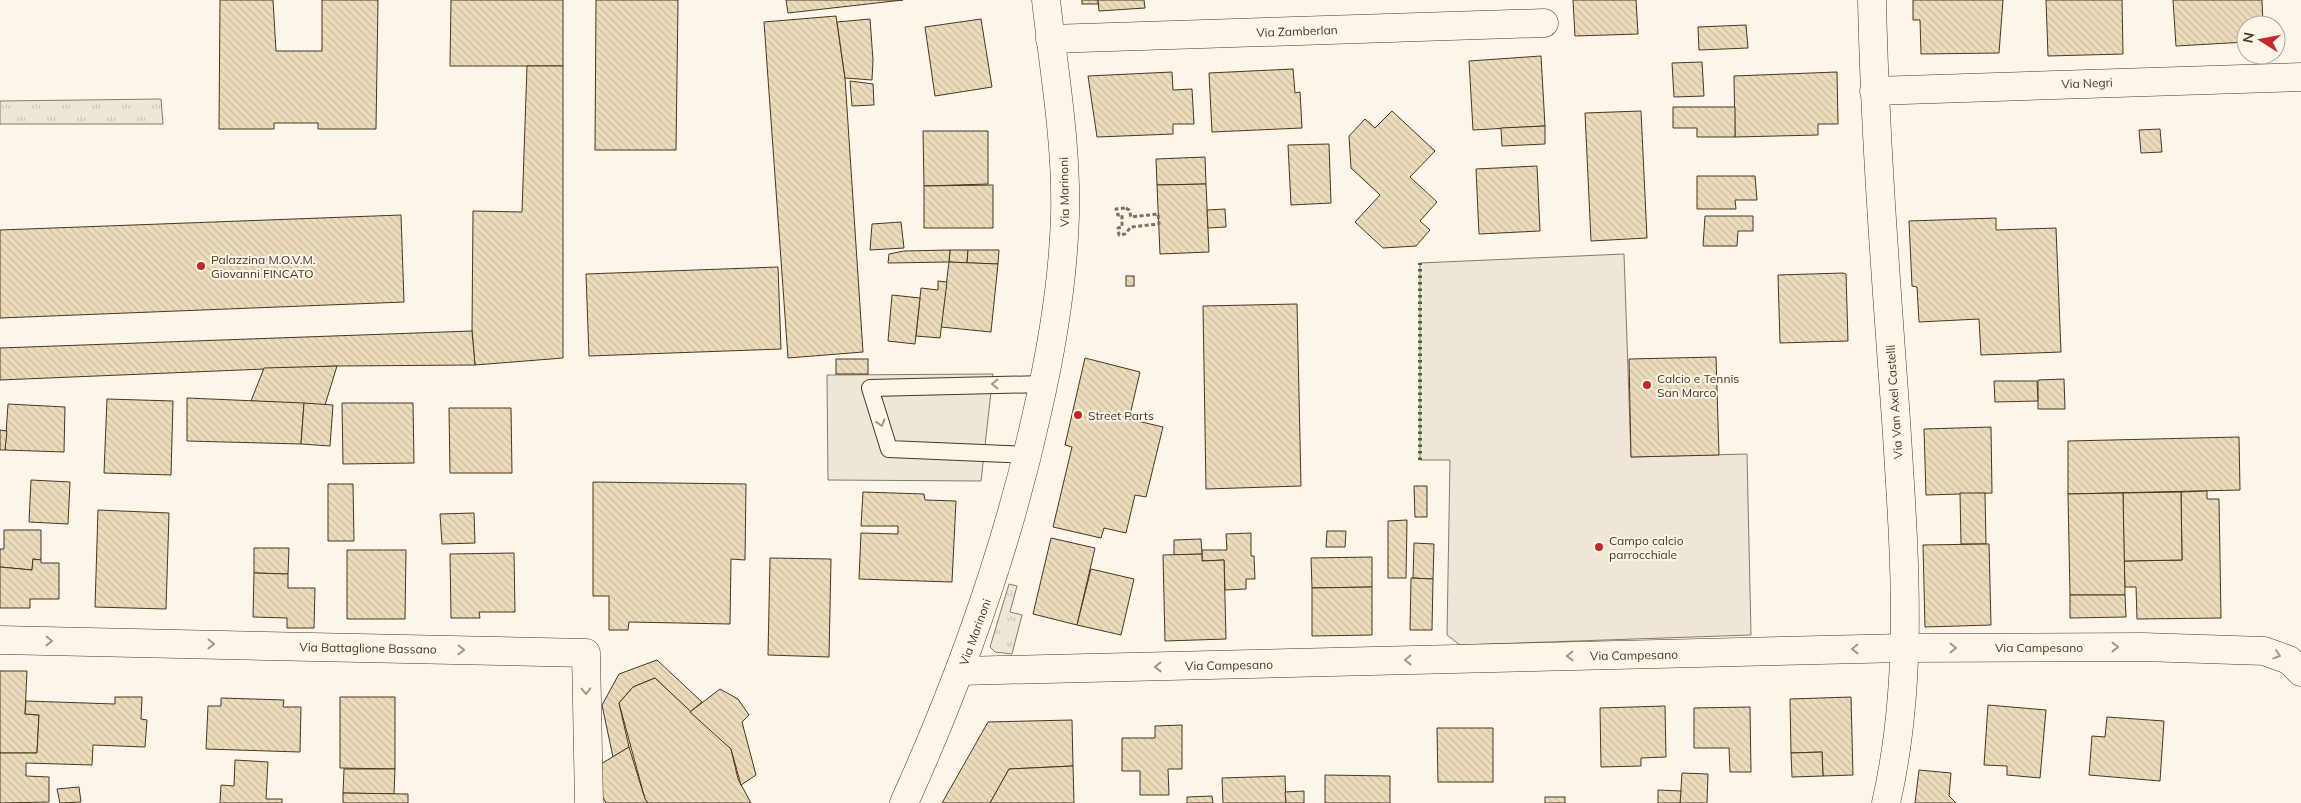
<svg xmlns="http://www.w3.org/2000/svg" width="2301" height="803" viewBox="0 0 2301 803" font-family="Mulish,sans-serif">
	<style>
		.grass { fill: url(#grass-tufts); stroke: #887966 }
		.garden { fill: #ede6d9; stroke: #887966 }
		.parking { fill: #ede7d9; stroke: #887966 }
		.building { fill: url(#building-back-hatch); stroke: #4a3520 }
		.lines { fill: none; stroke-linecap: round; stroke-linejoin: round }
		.service-casing { stroke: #4a3520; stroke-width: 18 }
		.minor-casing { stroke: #4a3520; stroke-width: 29 }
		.path { stroke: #7f6f5c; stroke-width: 3; stroke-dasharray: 4 2.5; stroke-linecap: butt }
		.service { stroke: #fbf6e9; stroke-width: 16 }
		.minor { stroke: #fbf6e9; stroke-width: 28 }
		.hedge { stroke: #436837; stroke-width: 4; stroke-dasharray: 2.5 4; stroke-linecap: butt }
		.oneway { stroke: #a29684 }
		.poi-dot { fill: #c62828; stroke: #fbf6e9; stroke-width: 2 }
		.labels { text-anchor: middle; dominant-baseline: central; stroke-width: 4; stroke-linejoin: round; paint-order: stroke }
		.street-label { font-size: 12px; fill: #4a3520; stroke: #fbf6e9 }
		.poi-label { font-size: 12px; fill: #4a3520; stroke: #fbf6e9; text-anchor: start }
	</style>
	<defs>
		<pattern id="grass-tufts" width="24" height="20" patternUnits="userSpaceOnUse" patternTransform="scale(1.25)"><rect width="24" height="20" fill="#ede6d9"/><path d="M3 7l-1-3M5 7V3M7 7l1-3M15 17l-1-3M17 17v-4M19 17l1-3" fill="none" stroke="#cdc6ba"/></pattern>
		<pattern id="building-back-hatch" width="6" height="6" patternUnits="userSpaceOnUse" patternTransform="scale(1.25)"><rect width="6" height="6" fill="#ecdcbc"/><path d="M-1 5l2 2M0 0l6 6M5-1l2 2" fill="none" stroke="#ccbda1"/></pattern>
	</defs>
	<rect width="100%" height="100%" fill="#fbf6e9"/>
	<g class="grass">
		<polygon points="161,99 163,124 0,124 0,101"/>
		<polygon points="1009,584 1017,586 1010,612 1022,615 1012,654 995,652 990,647"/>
	</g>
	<polygon class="garden" points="1624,254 1631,457 1747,454 1751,635 1460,645 1447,635 1450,460 1420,460 1420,263"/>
	<polygon class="parking" points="993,374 981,481 828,480 827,375"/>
	<g class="building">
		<polygon points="220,0 273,0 276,51 322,51 322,0 378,0 376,129 318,129 318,123 274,123 274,129 219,129"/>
		<polygon points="451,0 563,0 563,66 450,66"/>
		<polygon points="596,0 678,0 676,150 595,150"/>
		<polygon points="786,0 903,0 788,13"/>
		<rect x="1082" y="0" width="16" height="4"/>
		<polygon points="1098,0 1144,0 1145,8 1099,11"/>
		<polygon points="1573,0 1636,0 1638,34 1575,36"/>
		<polygon points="1913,0 2003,0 1999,53 1921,54 1920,20 1913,20"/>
		<polygon points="2046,0 2122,0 2123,54 2048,56"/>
		<polygon points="2173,0 2262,0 2263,25 2246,25 2246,42 2176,46"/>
		<polygon points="836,16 845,78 863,352 788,358 764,22"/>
		<polygon points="870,19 873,60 872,80 845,78 837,22"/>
		<polygon points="981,19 992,87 935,96 925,27"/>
		<polygon points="1746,25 1748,48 1699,50 1698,27"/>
		<polygon points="1541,56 1545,126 1473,130 1469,61"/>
		<polygon points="1702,62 1704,96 1674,97 1672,63"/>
		<polygon points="527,66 563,66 563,358 475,365 472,331 473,211 522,212"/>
		<polygon points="1293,69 1295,93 1300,92 1302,128 1212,132 1209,73"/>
		<polygon points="1172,72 1173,90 1192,89 1194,124 1173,124 1173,134 1097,137 1088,76"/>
		<polygon points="1837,72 1838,124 1818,124 1818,135 1735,137 1734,76"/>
		<polygon points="850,81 873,84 874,105 852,106"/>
		<polygon points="1673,107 1735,107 1735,137 1697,137 1697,128 1673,128"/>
		<polygon points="1392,111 1435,151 1410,177 1437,202 1420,221 1430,230 1416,246 1383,248 1355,222 1380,195 1351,168 1349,136 1365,119 1375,128"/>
		<polygon points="1641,111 1647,238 1591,241 1585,113"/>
		<polygon points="1545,126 1545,144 1502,146 1501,128"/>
		<polygon points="2160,129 2162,152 2141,153 2139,130"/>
		<polygon points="923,131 988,131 988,184 924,186"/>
		<polygon points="1329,144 1331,203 1291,205 1288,145"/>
		<polygon points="1205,157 1206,184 1157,185 1156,159"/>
		<polygon points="1537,166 1540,231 1479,234 1476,169"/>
		<polygon points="1697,176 1755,176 1757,200 1735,200 1736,209 1697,209"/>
		<polygon points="1206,184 1209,252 1160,254 1157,185"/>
		<polygon points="993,185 993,228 924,228 924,186"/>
		<polygon points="1225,209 1226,227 1208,228 1207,210"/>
		<polygon points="401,215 404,302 0,318 0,230"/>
		<polygon points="1705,216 1753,216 1753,231 1738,231 1737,246 1703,246"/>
		<polygon points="1996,218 1996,230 2056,228 2061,352 1981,355 1979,319 1919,322 1917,287 1912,286 1909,221"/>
		<polygon points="901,222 904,248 870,250 872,224"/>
		<polygon points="950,250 968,250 967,263 949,262"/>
		<polygon points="950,250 949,262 888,263 889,254 904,251"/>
		<polygon points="968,250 999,250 998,264 967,263"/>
		<polygon points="949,262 998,264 991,332 941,327"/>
		<polygon points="778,267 781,349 589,356 586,274"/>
		<polygon points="1843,273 1846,274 1848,341 1780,343 1778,275"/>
		<rect x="1126" y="276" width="8" height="10"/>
		<polygon points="938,281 947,282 940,338 916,336 921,288 938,290"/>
		<polygon points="892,295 920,298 915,344 888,341"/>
		<polygon points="1297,304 1301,486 1206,489 1203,306"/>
		<polygon points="472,331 475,365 337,366 0,380 0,348"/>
		<polygon points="1716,357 1719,455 1631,457 1629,359"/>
		<polygon points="1085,358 1140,372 1129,419 1163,427 1146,497 1135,495 1126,533 1104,528 1101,538 1053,527 1072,447 1065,445"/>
		<rect x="836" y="359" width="32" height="15"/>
		<polygon points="337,366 325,405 251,401 264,368"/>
		<polygon points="2064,379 2065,409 2038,409 2038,380"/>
		<polygon points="1994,381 2037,381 2038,401 1995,402"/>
		<polygon points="187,398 304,403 301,444 187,441"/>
		<polygon points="107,399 173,401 171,475 104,473"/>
		<polygon points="304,403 333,405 330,446 301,444"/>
		<polygon points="342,403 413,403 414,463 343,464"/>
		<polygon points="8,404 65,407 64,452 5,450"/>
		<polygon points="449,408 511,408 512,473 450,473"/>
		<polygon points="1991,427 1992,493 1926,495 1924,429"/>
		<polygon points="0,430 7,431 5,450 0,450"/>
		<polygon points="2239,437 2240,490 2068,494 2068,441"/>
		<polygon points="31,480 70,482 68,524 29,522"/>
		<polygon points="593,482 746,484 745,560 731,559 730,624 629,622 628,630 609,630 609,596 593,596"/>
		<polygon points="328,484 353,484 354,541 328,541"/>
		<polygon points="1414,486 1427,486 1427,517 1415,517"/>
		<polygon points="2207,491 2207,499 2219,499 2221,618 2137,619 2136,587 2125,587 2124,561 2182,560 2181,492"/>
		<polygon points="863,492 924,494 925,500 956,501 952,582 859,579 861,533 898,534 898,526 861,526"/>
		<polygon points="2181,492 2182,560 2124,561 2123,493"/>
		<polygon points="1960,493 1985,493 1986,544 1961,544"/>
		<polygon points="2123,493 2125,595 2070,595 2068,494"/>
		<polygon points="98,510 169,513 166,609 95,607"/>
		<polygon points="474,513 475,543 442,544 440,514"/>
		<polygon points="1407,520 1406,578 1388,578 1388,521"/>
		<polygon points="4,530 41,530 41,560 33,559 32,570 0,567 0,549 4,549"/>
		<polygon points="1327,531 1346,531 1345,547 1326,547"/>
		<polygon points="1251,533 1251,556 1254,556 1255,579 1246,579 1246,589 1225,590 1224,560 1202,561 1202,550 1227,550 1226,534"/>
		<polygon points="1051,538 1095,548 1077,625 1033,614"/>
		<polygon points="1201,539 1202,554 1174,555 1174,540"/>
		<polygon points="1414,543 1434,544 1433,579 1413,578"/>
		<polygon points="1986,544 1989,544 1991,625 1925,627 1923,545"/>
		<polygon points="254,548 289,548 288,574 254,573"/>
		<polygon points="347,550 406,550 405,619 347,619"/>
		<polygon points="514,553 515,612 479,612 480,618 451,618 450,554"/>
		<polygon points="1202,554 1202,561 1224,560 1226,639 1165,641 1163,555"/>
		<polygon points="1372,557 1372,587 1312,588 1311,558"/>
		<polygon points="770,558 831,559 829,657 768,655"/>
		<polygon points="33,559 41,560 41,563 59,563 59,599 30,599 30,608 0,608 0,567 32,570"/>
		<polygon points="1091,569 1134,579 1121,635 1077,625"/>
		<polygon points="254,573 288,574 288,588 315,588 314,628 287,628 287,618 253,617"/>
		<polygon points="1411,578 1433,579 1432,630 1410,630"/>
		<polygon points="1372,587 1372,635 1312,636 1312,588"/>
		<polygon points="2070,595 2125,595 2126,617 2070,618"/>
		<polygon points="657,660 702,702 690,712 655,678 633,687 619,703 629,747 613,757 602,705 619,674"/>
		<polygon points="0,671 27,671 25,714 39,715 37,753 0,753"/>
		<polygon points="655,678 731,749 738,779 751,803 648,803 645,799 619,703 633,687"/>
		<polygon points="720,689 738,699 749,715 742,722 756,775 741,785 731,749 690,712"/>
		<polygon points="115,697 142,697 141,719 147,720 145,747 93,745 92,765 26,763 26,776 49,777 49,802 0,803 0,753 37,753 39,715 25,714 26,701 115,704"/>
		<polygon points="340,697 395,697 395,769 340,768"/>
		<polygon points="1851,697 1853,775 1823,776 1822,752 1791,753 1790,699"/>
		<polygon points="221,698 284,700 283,707 301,707 300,752 206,749 208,706 221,706"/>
		<polygon points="1988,705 2046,710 2040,778 2007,775 2007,766 1984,765"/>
		<polygon points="1665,706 1666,757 1641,758 1641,766 1601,767 1600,708"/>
		<polygon points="1750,707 1751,772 1730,772 1729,748 1694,748 1694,708"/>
		<polygon points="2107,717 2164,721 2160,781 2089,775 2092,736 2105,737"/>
		<polygon points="1072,720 1073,766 1009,769 990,803 942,803 988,722"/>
		<polygon points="1182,725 1182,769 1168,769 1169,795 1140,795 1140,771 1122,771 1122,738 1155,738 1155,726"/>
		<polygon points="1437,728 1493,728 1493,782 1438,782"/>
		<polygon points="629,747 645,799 648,803 606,803 596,784 596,767"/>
		<polygon points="1822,752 1823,776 1792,777 1791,753"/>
		<polygon points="235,760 268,762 266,799 282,799 282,803 220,803 221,785 234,786"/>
		<polygon points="1073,766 1074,803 990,803 1009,769"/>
		<polygon points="344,769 395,769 394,794 343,793"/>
		<polygon points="1919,770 1951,773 1949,796 1956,803 1915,803"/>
		<polygon points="1682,773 1708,774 1707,803 1680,803"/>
		<polygon points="1325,775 1390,776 1390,803 1325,803"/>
		<polygon points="1285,776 1286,803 1223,803 1222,778"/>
		<polygon points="79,787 81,802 60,803 57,789"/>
		<polygon points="1658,790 1681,791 1680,803 1658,803"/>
		<polygon points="1304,791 1304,803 1286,803 1285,792"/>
		<polygon points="343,793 408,794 408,803 343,803"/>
		<polygon points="1212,796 1213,803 1187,803 1187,797"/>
		<rect x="1545" y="797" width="20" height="6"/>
	</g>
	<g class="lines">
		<defs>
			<polyline id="service" points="1028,455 889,449 870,388 1044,384"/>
			<g id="minor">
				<path d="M1872,0c3,140 14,280 24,420 8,128 19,257 -10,383"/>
				<polyline points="1050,39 1544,23"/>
				<polyline points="1874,91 2301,77"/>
				<polyline points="0,640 586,653 589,803"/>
				<polyline points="961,671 1904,648 2143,647 2264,651 2289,660 2301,672"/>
				<path d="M904,803c57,-126 103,-254 133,-390 15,-65 26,-130 28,-197 2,-72 -11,-144 -19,-216"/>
			</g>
		</defs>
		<use href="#service" class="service-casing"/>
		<use href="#minor" class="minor-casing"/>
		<polygon class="path" points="1126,208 1129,210 1131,217 1158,214 1159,224 1131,227 1125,234 1119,235 1118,228 1122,227 1122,215 1118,215 1116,209"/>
		<use href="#service" class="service"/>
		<use href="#minor" class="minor"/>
		<polyline class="hedge" points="1420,460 1420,263"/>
	</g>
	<defs><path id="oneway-chevron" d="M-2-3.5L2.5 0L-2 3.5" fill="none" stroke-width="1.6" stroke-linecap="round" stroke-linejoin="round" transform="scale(1.25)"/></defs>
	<g class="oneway">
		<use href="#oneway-chevron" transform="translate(995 384) rotate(180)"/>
		<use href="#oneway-chevron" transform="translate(881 423) rotate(73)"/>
		<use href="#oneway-chevron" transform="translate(49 641) rotate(1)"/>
		<use href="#oneway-chevron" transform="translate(211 644) rotate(1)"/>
		<use href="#oneway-chevron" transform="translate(2115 647)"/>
		<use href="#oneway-chevron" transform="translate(1953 648)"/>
		<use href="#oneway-chevron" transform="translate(1855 649) rotate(179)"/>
		<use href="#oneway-chevron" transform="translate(461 650) rotate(1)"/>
		<use href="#oneway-chevron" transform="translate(2277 655) rotate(19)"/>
		<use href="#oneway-chevron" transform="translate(1570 656) rotate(179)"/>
		<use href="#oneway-chevron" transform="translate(1408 660) rotate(179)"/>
		<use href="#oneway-chevron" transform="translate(1158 667) rotate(179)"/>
		<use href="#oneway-chevron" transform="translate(586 691) rotate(89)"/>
	</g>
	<g class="poi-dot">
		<circle cx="201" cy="266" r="5"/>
		<circle cx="1647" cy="385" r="5"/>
		<circle cx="1078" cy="415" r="5"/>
		<circle cx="1599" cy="547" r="5"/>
	</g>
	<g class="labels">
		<g class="street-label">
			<text transform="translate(1297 31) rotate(-2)">Via Zamberlan</text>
			<text transform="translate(2087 83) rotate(-2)">Via Negri</text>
			<text transform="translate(1064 192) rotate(-91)">Via Marinoni</text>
			<text transform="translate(1894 402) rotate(-94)">Via Van Axel Castelli</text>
			<text transform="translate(975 632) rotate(-70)">Via Marinoni</text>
			<text x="2039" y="647">Via Campesano</text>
			<text transform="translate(368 648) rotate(1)">Via Battaglione Bassano</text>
			<text transform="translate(1634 655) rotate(-1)">Via Campesano</text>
			<text transform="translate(1229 665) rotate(-1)">Via Campesano</text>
		</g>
		<g class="poi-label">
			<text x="211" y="259">Palazzina M.O.V.M.<tspan x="211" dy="14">Giovanni FINCATO</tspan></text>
			<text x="1657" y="378">Calcio e Tennis<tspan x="1657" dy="14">San Marco</tspan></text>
			<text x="1088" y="415">Street Parts</text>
			<text x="1609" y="540">Campo calcio<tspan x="1609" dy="14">parrocchiale</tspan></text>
		</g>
	</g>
	<g transform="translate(2261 40) rotate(281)"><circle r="24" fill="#fbf6e9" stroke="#b4a999"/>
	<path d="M0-4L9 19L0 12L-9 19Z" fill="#c62828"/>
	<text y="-8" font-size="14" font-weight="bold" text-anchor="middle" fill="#4a3520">N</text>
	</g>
</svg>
